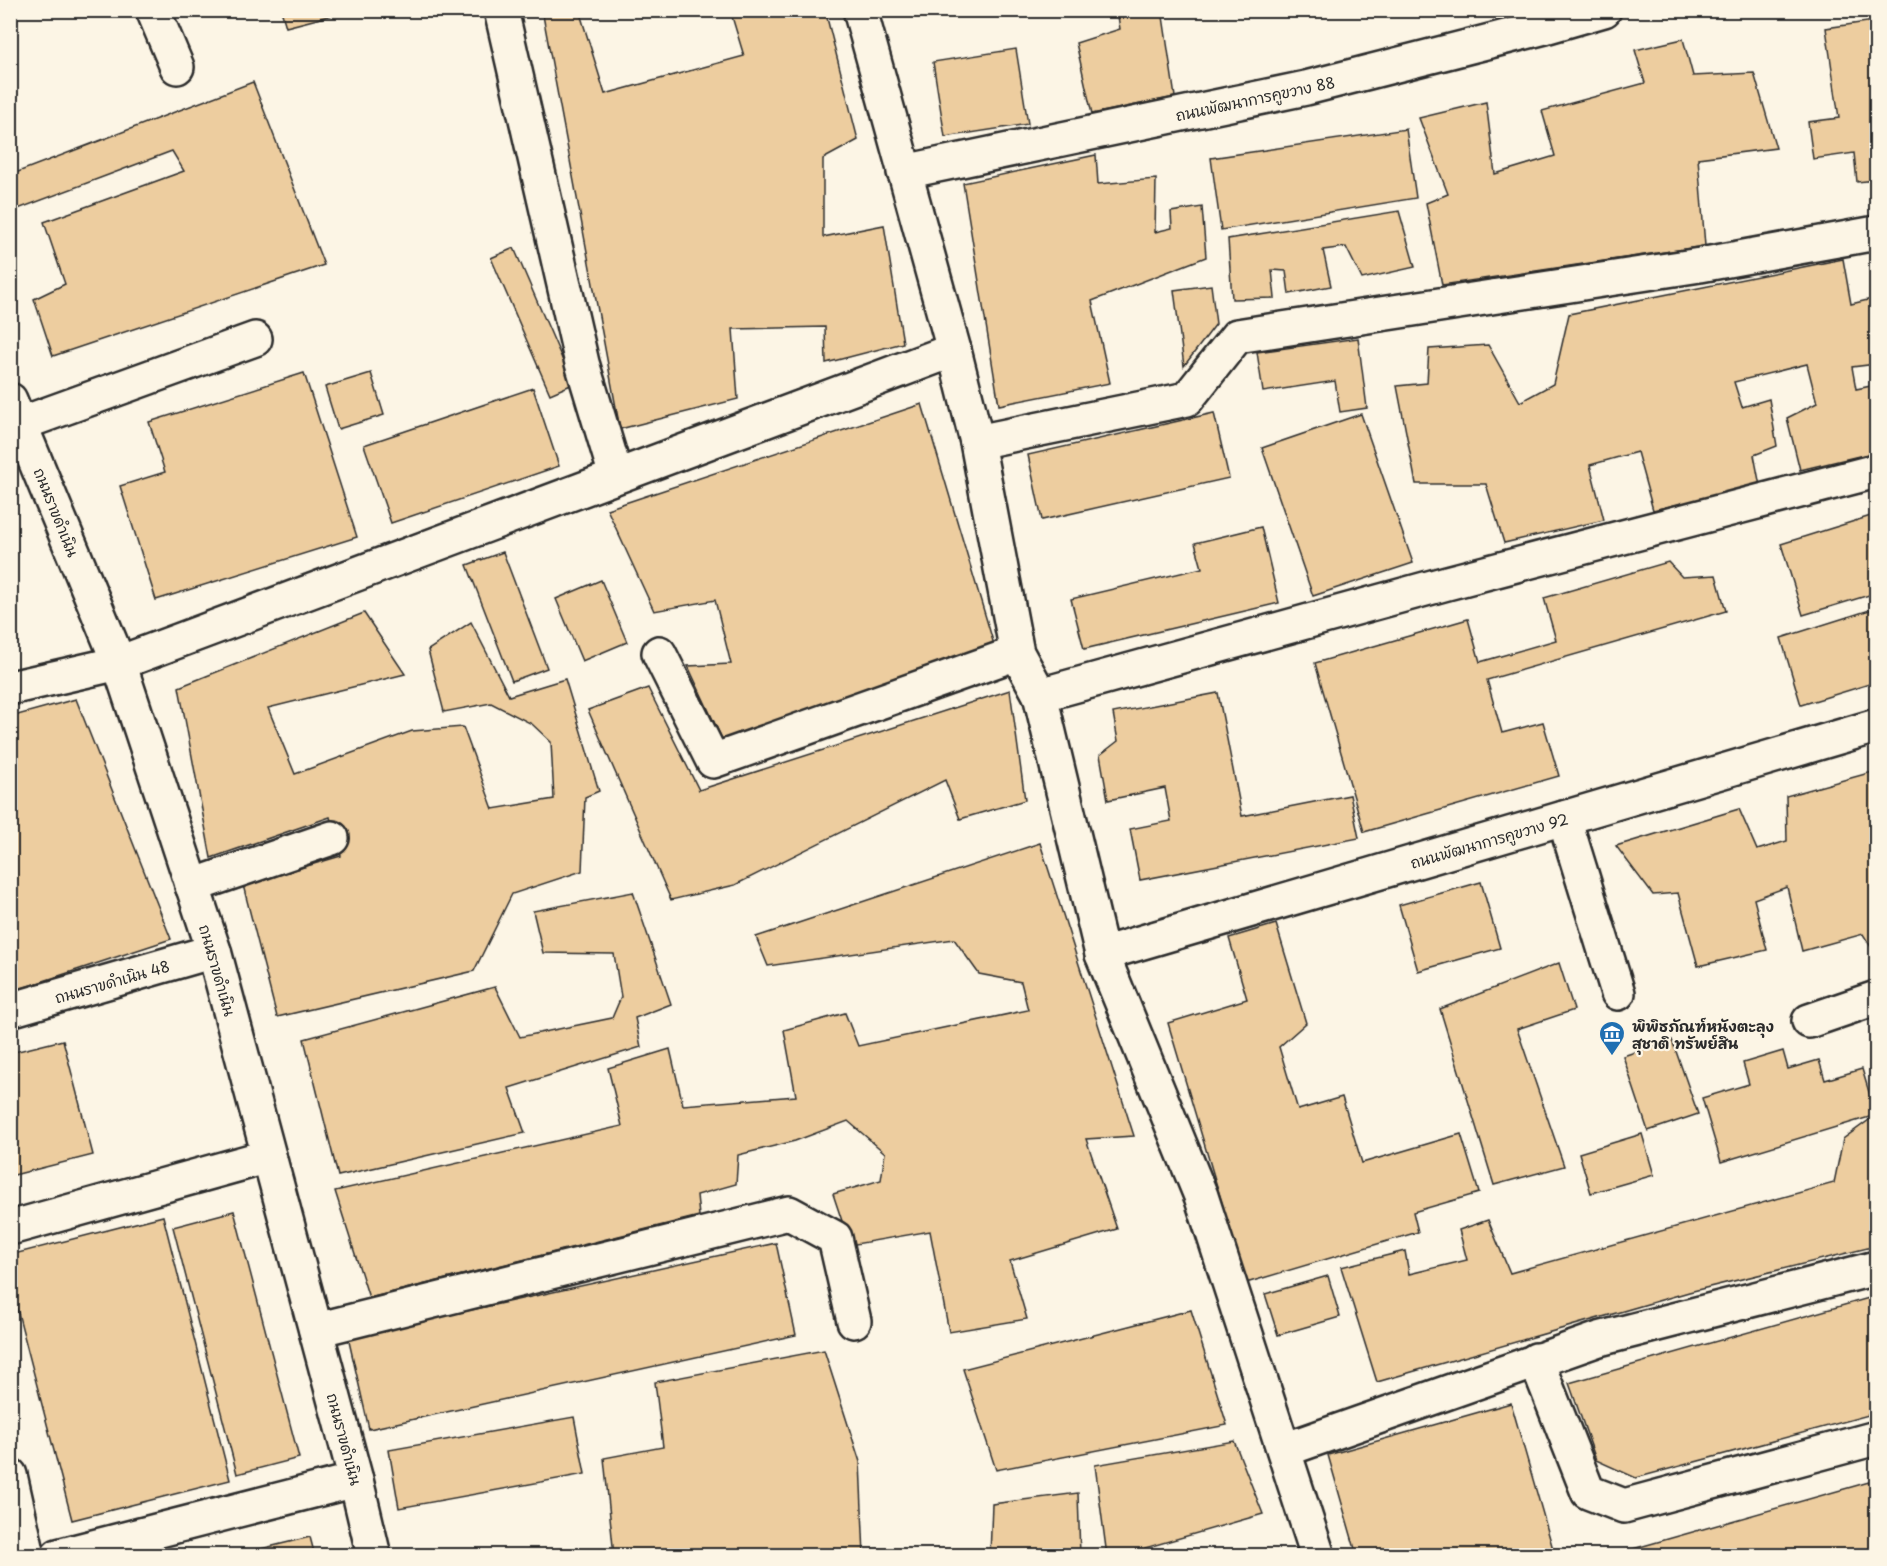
<svg xmlns="http://www.w3.org/2000/svg" width="1887" height="1566" viewBox="0 0 1887 1566" font-family="'Playpen Sans','Playpen Sans Thai',sans-serif">
	<style>
		.building { fill: #edcd9f; stroke: #2b2b2b; stroke-width: 1.5 }
		.lines { fill: none; stroke-linecap: round; stroke-linejoin: round }
		.minor-casing { stroke: #2b2b2b; stroke-width: 38 }
		.major-casing { stroke: #2b2b2b; stroke-width: 38 }
		.minor { stroke: #fcf5e5; stroke-width: 33 }
		.major { stroke: #fcf5e5; stroke-width: 33 }
		.labels { text-anchor: middle; dominant-baseline: central; stroke-width: 4.5; stroke-linejoin: round; paint-order: stroke }
		.street-label { font-size: 15px; fill: #2b2b2b; stroke: #fcf5e5 }
		.poi-label { font-size: 15px; font-weight: bold; fill: #2b2b2b; stroke: #fcf5e5; text-anchor: start }
	</style>
	<rect width="100%" height="100%" fill="#fcf5e5"/>
	<filter id="ink" filterUnits="userSpaceOnUse"><feTurbulence type="fractalNoise" baseFrequency=".0167" numOctaves="2"/><feDisplacementMap in="SourceGraphic" scale="12" xChannelSelector="R" yChannelSelector="G"/><feConvolveMatrix kernelMatrix="1 2 1 2 8 2 1 2 1" color-interpolation-filters="sRGB"/></filter>
	<g filter="url(#ink)">
		<g class="building">
			<polygon points="281,10 352,10 286,27"/>
			<polygon points="542,10 579,10 605,94 744,56 730,10 825,10 858,140 823,159 823,237 884,225 903,343 826,363 825,327 733,329 738,399 620,429"/>
			<polygon points="1117,10 1162,10 1175,97 1092,114 1076,43 1120,29"/>
			<polygon points="1874,21 1876,36 1876,180 1857,182 1854,153 1813,159 1808,122 1839,118 1826,28"/>
			<polygon points="1683,39 1693,76 1754,73 1776,148 1698,158 1705,246 1442,285 1426,203 1448,194 1419,118 1486,102 1495,174 1555,156 1542,111 1645,83 1635,50"/>
			<polygon points="1016,49 1028,124 945,137 933,62"/>
			<polygon points="253,82 324,265 53,356 34,299 65,284 44,222 184,171 172,151 10,212 10,175"/>
			<polygon points="1406,129 1416,198 1221,230 1211,158"/>
			<polygon points="1096,155 1098,184 1156,179 1155,232 1172,228 1171,212 1202,207 1206,257 1092,301 1110,383 999,405 963,183"/>
			<polygon points="1399,211 1415,267 1362,279 1346,247 1323,250 1331,286 1289,294 1286,271 1272,270 1275,298 1232,299 1228,239"/>
			<polygon points="514,248 573,384 550,394 491,258"/>
			<polygon points="1843,259 1851,304 1876,298 1876,364 1852,367 1856,389 1876,385 1876,452 1800,470 1787,418 1817,403 1807,364 1734,382 1742,407 1769,399 1777,446 1754,455 1760,486 1653,510 1637,452 1590,465 1604,520 1504,543 1486,484 1416,484 1397,386 1427,383 1429,349 1488,345 1520,402 1553,384 1569,314"/>
			<polygon points="1211,285 1216,324 1184,366 1174,290"/>
			<polygon points="1358,338 1367,408 1340,412 1335,381 1263,392 1257,352"/>
			<polygon points="304,373 357,537 156,600 120,486 165,472 149,422"/>
			<polygon points="371,373 384,415 338,429 325,387"/>
			<polygon points="533,388 559,466 391,523 364,445"/>
			<polygon points="922,404 995,648 722,739 688,666 731,664 715,600 654,611 607,509"/>
			<polygon points="1214,413 1229,478 1042,520 1028,455"/>
			<polygon points="1361,414 1413,563 1313,596 1262,448"/>
			<polygon points="1874,515 1876,523 1876,593 1803,615 1781,544"/>
			<polygon points="1261,527 1279,603 1084,649 1071,599 1202,568 1195,543"/>
			<polygon points="503,552 547,668 512,681 467,565"/>
			<polygon points="1668,562 1682,577 1716,575 1726,611 1487,680 1502,733 1543,722 1559,776 1364,832 1315,663 1468,619 1480,662 1556,640 1544,598"/>
			<polygon points="601,580 627,642 582,661 556,599"/>
			<polygon points="1876,608 1876,682 1801,705 1781,638"/>
			<polygon points="364,613 405,674 268,708 295,774 412,731 463,727 493,809 554,799 551,742 532,724 491,703 444,712 428,650 471,622 509,696 565,679 599,791 585,797 582,871 512,894 474,971 277,1017 243,885 341,856 330,817 211,858 179,687"/>
			<polygon points="648,688 699,790 1010,690 1025,800 960,819 945,780 735,885 671,900 588,710"/>
			<polygon points="1218,693 1242,816 1350,795 1359,838 1140,880 1130,829 1171,821 1165,788 1108,800 1100,755 1118,741 1113,713"/>
			<polygon points="76,699 171,939 10,992 10,717"/>
			<polygon points="1876,771 1876,949 1873,950 1863,934 1802,951 1787,887 1754,899 1767,950 1698,966 1678,893 1653,895 1616,846 1739,809 1757,850 1787,841 1786,796"/>
			<polygon points="1040,843 1134,1136 1086,1139 1117,1229 1010,1261 1027,1319 949,1332 930,1231 850,1245 833,1194 881,1180 885,1153 848,1121 795,1141 738,1155 736,1184 697,1195 699,1216 369,1298 335,1191 622,1126 608,1068 670,1049 683,1105 796,1096 784,1030 845,1013 858,1046 1028,1010 1021,982 979,974 954,939 768,966 756,937"/>
			<polygon points="1481,882 1500,948 1418,971 1399,905"/>
			<polygon points="633,892 671,1004 635,1018 641,1047 509,1088 525,1133 338,1176 304,1039 495,987 520,1037 612,1018 621,997 614,954 543,953 533,911"/>
			<polygon points="1276,924 1306,1023 1279,1047 1298,1110 1342,1097 1362,1163 1461,1134 1479,1193 1413,1212 1418,1232 1246,1283 1168,1023 1247,999 1229,938"/>
			<polygon points="1559,963 1574,1010 1517,1029 1564,1166 1494,1185 1440,1009"/>
			<polygon points="63,1040 93,1155 10,1176 10,1053"/>
			<polygon points="1672,1040 1698,1114 1648,1131 1623,1056"/>
			<polygon points="1783,1051 1788,1069 1819,1060 1825,1080 1862,1069 1876,1115 1721,1162 1702,1098 1749,1084 1743,1063"/>
			<polygon points="1876,1115 1876,1246 1689,1292 1377,1382 1341,1267 1405,1251 1409,1274 1467,1260 1459,1230 1488,1220 1510,1273 1834,1183 1843,1139"/>
			<polygon points="1642,1134 1654,1175 1591,1193 1579,1153"/>
			<polygon points="234,1211 299,1458 237,1474 173,1227"/>
			<polygon points="163,1216 230,1480 72,1520 10,1282 10,1255"/>
			<polygon points="776,1243 796,1335 369,1429 348,1337"/>
			<polygon points="1328,1276 1340,1317 1278,1335 1265,1294"/>
			<polygon points="1876,1296 1876,1413 1636,1478 1596,1460 1569,1383"/>
			<polygon points="1191,1310 1227,1425 996,1470 963,1369"/>
			<polygon points="824,1350 860,1462 864,1556 614,1556 604,1458 663,1447 655,1382"/>
			<polygon points="1511,1403 1555,1556 1357,1556 1328,1455"/>
			<polygon points="574,1417 585,1474 399,1508 389,1450"/>
			<polygon points="1234,1441 1263,1514 1145,1548 1145,1556 1107,1556 1095,1465"/>
			<polygon points="1876,1480 1876,1556 1608,1556"/>
			<polygon points="1078,1493 1080,1556 990,1556 992,1504"/>
			<polygon points="310,1537 315,1556 232,1556"/>
		</g>
		<g class="lines">
			<defs>
				<g id="minor">
					<polyline points="153,10 177,67"/>
					<polyline points="501,10 582,363 616,476"/>
					<polyline points="860,10 954,350 977,442 1017,653 1040,695 1102,954 1201,1196 1318,1556"/>
					<polyline points="904,172 1306,88 1545,27 1604,10"/>
					<polyline points="20,424 255,339"/>
					<polyline points="977,442 1187,399 1237,336 1700,265 1876,233"/>
					<polyline points="659,653 713,761 1017,653"/>
					<polyline points="10,688 119,663 954,350"/>
					<polyline points="1040,695 1447,583 1876,471"/>
					<polyline points="1564,818 1618,993"/>
					<polyline points="192,886 332,838"/>
					<polyline points="1102,954 1876,726"/>
					<polyline points="10,1010 214,951"/>
					<polyline points="1809,1021 1876,998"/>
					<polyline points="10,1228 269,1156"/>
					<polyline points="316,1330 789,1213 835,1238 854,1321"/>
					<polyline points="1536,1360 1588,1492 1624,1506 1876,1438"/>
					<polyline points="1284,1450 1599,1339 1876,1268"/>
					<polyline points="10,1475 28,1556"/>
					<polyline points="58,1556 356,1480"/>
				</g>
				<polyline id="major" points="10,400 119,663 214,951 356,1480 374,1556"/>
			</defs>
			<use href="#minor" class="minor-casing"/>
			<use href="#major" class="major-casing"/>
			<use href="#minor" class="minor"/>
			<use href="#major" class="major"/>
		</g>
	</g>
	<defs>
		<symbol id="museum-pin" viewBox="-11 -11 22 30"><path d="M0 17L-7.5 6A9.5 9.5 0 1 1 7.5 6Z" fill="#1f6fb2" stroke="#fcf5e5"/><path d="M0-6L6-3V-2H-6V-3ZM-5-1h2V3h-2ZM-1-1h2V3h-2ZM3-1h2V3H3ZM-6 4H6V6H-6Z" fill="#fff"/></symbol>
	</defs>
	<g fill-rule="evenodd">
		<use href="#museum-pin" x="1597" y="1019" width="30" height="40"/>
	</g>
	<g class="labels">
		<g class="street-label">
			<text transform="translate(1255 98) rotate(-12)">ถนนพัฒนาการคูขวาง 88</text>
			<text transform="translate(57 512) rotate(68)">ถนนราขดำเนิน</text>
			<text transform="translate(1489 840) rotate(-16)">ถนนพัฒนาการคูขวาง 92</text>
			<text transform="translate(218 970) rotate(74)">ถนนราขดำเนิน</text>
			<text transform="translate(112 981) rotate(-16)">ถนนราขดำเนิน 48</text>
			<text transform="translate(345 1439) rotate(75)">ถนนราขดำเนิน</text>
		</g>
		<g class="poi-label">
			<text x="1632" y="1025">พิพิธภัณฑ์หนังตะลุง<tspan x="1632" dy="17">สุชาติ ทรัพย์สิน</tspan></text>
		</g>
	</g>
	<rect width="1887" height="1566" fill="none" stroke="#fcf5e5" stroke-width="36"/>
	<rect x="18" y="18" width="1851" height="1530" fill="none" stroke="#2b2b2b" stroke-width="2" filter="url(#ink)"/>
</svg>
